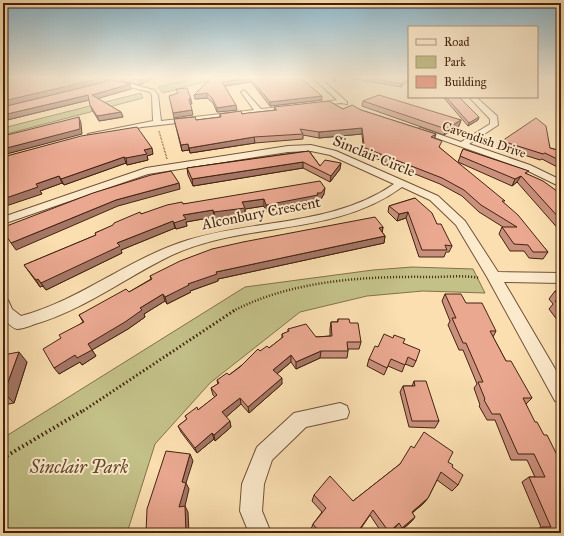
<svg xmlns="http://www.w3.org/2000/svg" width="564" height="536" viewBox="0 0 564 536" font-family="'IM FELL Great Primer',serif">
	<style>
		.green { fill: #c3c088; stroke: #83724b }
		.lines { fill: none; stroke-linecap: round; stroke-linejoin: round }
		.minor-casing { stroke: #715237; stroke-width: 2 }
		.path-far3 { stroke: #43230e; stroke-width: 1.5; stroke-dasharray: 0.5 1; stroke-linecap: butt }
		.path-far2 { stroke: #43230e; stroke-width: 2.5; stroke-dasharray: 1 2; stroke-linecap: butt }
		.path-far1 { stroke: #43230e; stroke-width: 3; stroke-dasharray: 1.5 2.5; stroke-linecap: butt }
		.path { stroke: #43230e; stroke-width: 4; stroke-dasharray: 1.5 3; stroke-linecap: butt }
		.minor { fill: #fceacc; fill-rule: evenodd }
		.wall { fill: #c9907d; stroke: #43230e }
		.shaded-wall { fill: #a47666; stroke: #43230e }
		.building { fill: #eaa891; stroke: #43230e }
		.labels { text-anchor: middle; dominant-baseline: central; stroke-width: 4; stroke-linejoin: round; paint-order: stroke }
		.far-street-label { font-size: 13px; fill: #43230e; stroke: #fceacc }
		.street-label { font-size: 15px; fill: #43230e; stroke: #fceacc }
		.near-park-label { font-size: 18px; font-style: italic; fill: #634a2c; stroke: #fceacc }
	</style>
	<rect width="100%" height="100%" fill="#fbdfb1"/>
	<filter id="stains"><feTurbulence type="fractalNoise" baseFrequency=".005" numOctaves="4"/><feColorMatrix values="0 0 0 0 .2 0 0 0 0 .09 0 0 0 0 .02 0 0 0 .5 -.17"/></filter>
	<radialGradient id="worn" r=".72"><stop offset=".6" stop-color="#630" stop-opacity="0"/><stop offset="1" stop-color="#630" stop-opacity=".3"/></radialGradient>
	<g class="green">
		<polygon points="198,77 222,77 163,93 158,87"/>
		<polygon points="141,93 143,98 3,135 3,128"/>
		<polygon points="412,267 473,269 485,293 423,291 367,296 300,312 210,383 155,444 127,533 3,533 3,438 245,287 373,270"/>
	</g>
	<g class="lines">
		<defs>
			<g id="minor">
				<polygon points="118,77 127,77 119,81 154,90 158,95 161,121 254,110 241,92 244,90 261,109 291,106 294,108 291,110 142,127 88,138 88,134 153,121 152,95 150,92 113,83 100,88 97,86"/>
				<polygon points="312,77 319,77 347,102 347,104 341,103 314,106 314,104 337,100"/>
				<polygon points="469,97 476,97 497,116 498,125 469,144 530,165 561,180 561,187 524,169 414,130 421,128 461,142 490,124 490,119"/>
				<path d="M311,145l25,6 102,45 27,25 33,51 63,1v10l-57,-1 57,97v24l-6,-2 -68,-124 -31,-52 -26,-25 -28,-13c-68,50 -156,34 -230,68 -46,22 -88,55 -137,69 -5,2 -13,5 -18,5 -5,-1 -10,-7 -14,-11v-19l5,1 4,9 9,7c60,-16 108,-58 167,-76 69,-21 145,-14 206,-56l-64,-29 -19,-4 -23,1 -140,22 -145,50v-7l143,-49 142,-22z"/>
				<polygon points="340,403 347,406 349,412 347,418 306,427 272,460 264,484 262,511 271,533 249,533 240,511 242,484 257,447 294,413"/>
			</g>
		</defs>
		<use href="#minor" class="minor-casing"/>
		<polyline class="path-far3" points="159,131 167,159"/>
		<path class="path-far2" d="M233,311c60,-31 132,-35 199,-34 15,0 33,-2 48,1"/>
		<polyline class="path-far1" points="83,411 235,310"/>
		<polyline class="path" points="3,458 84,410"/>
		<use href="#minor" class="minor"/>
	</g>
	<g class="wall">
		<polygon points="122,77 155,77 140,85 123,81"/>
		<polygon points="212,77 274,77 322,100 270,106 251,82 225,86 237,110 217,112 213,103 207,98 195,99"/>
		<polygon points="329,77 336,77 335,82"/>
		<polygon points="345,77 409,77 401,87"/>
		<polygon points="100,83 131,89 97,98 121,112 123,117 99,121 92,110 89,100 3,121 3,107"/>
		<polygon points="443,97 459,97 479,117 478,120 468,126"/>
		<polygon points="363,101 461,120 459,126 444,135 362,106"/>
		<polygon points="274,107 343,109 361,110 436,134 434,139 440,148 504,203 548,252 543,259 529,258 524,251 510,251 499,234 502,227 503,227 479,212 462,196 440,184 360,152 360,146 363,145 362,134 319,138 303,135 303,139 255,143 190,153 189,150 182,151 174,119 196,120 220,117 220,114 242,114 275,110"/>
		<polygon points="502,141 550,148 561,151 561,169 542,159 540,160 499,147"/>
		<polygon points="463,149 527,174 561,194 561,232 517,182 512,186 458,162"/>
		<polygon points="309,151 320,166 340,169 330,182 303,168 193,186 188,175 187,168"/>
		<polygon points="153,154 147,156 148,160 127,165 126,163 64,185 62,183 40,191 42,194 3,157"/>
		<polygon points="324,194 321,199 318,200 317,202 305,205 266,211 264,206 245,209 245,215 215,219 214,217 186,222 187,226 176,229 175,228 121,250 122,253 46,290 43,286 40,287 24,265 96,235 95,233 141,214 183,204"/>
		<polygon points="415,198 437,224 452,246 449,252 446,252 444,257 419,257 406,218 397,221 388,212 389,206"/>
		<polygon points="383,227 382,232 385,236 384,243 218,279 218,281 190,291 191,292 167,304 165,301 144,314 145,317 128,329 92,350 96,356 82,365 80,362 59,374 61,338 83,322 79,315 129,292 151,279 150,276"/>
		<polygon points="555,291 561,291 561,325 549,309 553,304 549,299"/>
		<polygon points="445,294 466,303 496,331 493,337 506,361 532,398 526,404 561,533 535,533 534,531 541,527 522,482 529,477 535,477 527,460 511,460 495,420 487,420 479,406 480,405 474,388 477,384 463,350 459,350 448,325 450,321 442,301"/>
		<polygon points="338,319 350,323 361,342 359,349 348,349 348,351 347,358 320,358 296,369 291,362 277,374 282,384 249,413 241,404 226,417 231,427 215,441 214,439 197,453 181,432 178,426 187,419 185,416 198,410 215,397 213,395 211,388 218,384 217,380 229,375 260,351 269,348 282,338 282,334 288,332 288,329 316,337 330,336 330,329 331,322 337,322"/>
		<polygon points="404,343 416,361 413,367 405,364 402,372 388,366 384,375 367,366 369,359 378,347"/>
		<polygon points="3,355 27,362 14,403 3,405"/>
		<polygon points="414,381 439,421 435,428 409,427 400,392 403,386 412,386"/>
		<polygon points="414,448 448,462 452,467 458,485 452,491 437,480 428,498 423,504 412,513 415,517 411,522 398,533 395,528 389,533 382,533 370,515 360,530 362,533 315,533 311,529 313,524 322,512 312,501 314,495 353,501 400,464"/>
	</g>
	<g class="shaded-wall">
		<polygon points="3,77 11,77 3,79"/>
		<polygon points="103,77 114,77 100,84 3,107 3,101"/>
		<polygon points="145,77 155,77 140,85 139,80"/>
		<polygon points="250,78 251,82 223,86 222,82"/>
		<polygon points="409,78 409,80 401,87 401,84"/>
		<polygon points="130,84 131,89 93,100 92,95"/>
		<polygon points="207,93 207,98 195,99 194,95"/>
		<polygon points="88,95 89,100 3,121 3,115"/>
		<polygon points="322,96 322,100 270,106 270,102"/>
		<polygon points="189,99 191,99 192,104 189,104"/>
		<polygon points="236,105 237,110 217,112 217,108"/>
		<polygon points="192,110 193,115 174,118 173,113"/>
		<polygon points="121,112 123,117 99,121 97,116"/>
		<polygon points="79,117 81,123 82,134 3,155 3,149"/>
		<polygon points="479,117 478,120 468,126 469,123"/>
		<polygon points="461,120 459,126 444,135 446,129"/>
		<polygon points="362,128 362,134 319,138 319,132"/>
		<polygon points="436,134 434,140 431,137"/>
		<polygon points="254,137 255,143 190,153 189,148"/>
		<polygon points="188,144 189,150 182,151 181,145"/>
		<polygon points="152,148 153,154 147,156 148,160 127,165 126,158 144,150"/>
		<polygon points="124,157 126,163 64,185 61,179"/>
		<polygon points="303,162 303,168 193,186 192,179"/>
		<polygon points="341,163 340,169 330,182 331,176"/>
		<polygon points="59,176 62,183 40,191 42,194 3,207 3,199 36,184"/>
		<polygon points="521,176 517,182 512,186 515,179"/>
		<polygon points="179,183 180,189 118,206 16,250 11,243 116,200"/>
		<polygon points="325,188 324,194 321,199 318,200 317,202 266,211 266,205 317,193"/>
		<polygon points="264,199 264,206 245,209 245,215 215,219 214,212 242,202"/>
		<polygon points="213,210 214,217 186,222 187,226 176,229 174,223 183,215"/>
		<polygon points="408,212 406,218 397,221 399,214"/>
		<polygon points="173,221 175,228 121,250 122,253 46,290 41,283 117,243"/>
		<polygon points="383,227 382,234 379,228"/>
		<polygon points="385,236 384,243 218,279 218,281 190,291 191,292 167,304 165,297 188,284 216,272"/>
		<polygon points="38,279 43,286 40,287 36,280"/>
		<polygon points="163,294 165,301 144,314 145,317 128,329 92,350 96,356 82,365 80,362 59,374 54,368 140,308"/>
		<polygon points="321,351 320,358 296,369 296,362"/>
		<polygon points="19,352 27,362 14,403 4,393"/>
		<polygon points="291,355 291,362 273,377 273,370"/>
		<polygon points="282,378 282,384 249,413 248,407"/>
		<polygon points="240,398 241,404 224,419 222,412"/>
		<polygon points="230,421 231,427 215,441 214,435"/>
		<polygon points="212,433 214,439 197,453 195,448"/>
		<polygon points="190,454 193,461 186,483 189,489 185,506 188,512 189,533 186,533 179,507 182,482"/>
		<polygon points="428,498 423,504 407,517 412,512"/>
		<polygon points="415,517 411,522 398,533 402,528"/>
		<polygon points="399,523 395,528 389,533 388,533"/>
	</g>
	<g class="building">
		<polygon points="16,77 103,77 98,79 3,101 3,82"/>
		<polygon points="126,77 145,77 139,80"/>
		<polygon points="212,77 274,77 303,80 322,96 270,102 250,78 222,82 236,105 217,108 212,98 207,93 194,95"/>
		<polygon points="363,77 409,77 409,78 401,84"/>
		<polygon points="113,80 130,84 92,95 121,112 97,116 90,105 88,95 3,115 3,107"/>
		<polygon points="187,88 191,99 189,99 192,110 173,113 169,96 178,93 176,89"/>
		<polygon points="379,95 461,120 446,129 363,101"/>
		<polygon points="446,97 459,97 479,117 469,123"/>
		<polygon points="329,101 343,109 352,105 361,110 436,134 431,137 442,141 439,147 505,201 502,201 518,215 548,252 533,252 528,245 514,244 502,227 517,227 481,205 464,190 442,178 360,146 364,144 362,128 319,132 300,129 303,134 254,137 189,148 188,144 181,145 174,119 195,117 196,120 221,117 220,114 241,111 242,114 248,113 277,110 274,107"/>
		<polygon points="79,117 80,129 3,149 3,136"/>
		<polygon points="536,118 546,126 550,148 561,151 561,161 545,153 543,154 502,141"/>
		<polygon points="137,127 152,148 144,150 147,154 126,158 124,157 61,179 59,176 36,184 38,187 3,199 3,157 81,136"/>
		<polygon points="463,149 529,171 525,173 543,181 561,194 561,220 521,176 515,179 460,156"/>
		<polygon points="309,151 320,166 325,160 341,163 331,176 303,162 192,179 187,168"/>
		<polygon points="171,171 179,183 116,200 11,243 3,231 6,230 4,227 93,193 151,175"/>
		<polygon points="320,181 325,188 321,193 317,193 318,195 266,205 264,199 242,202 245,208 214,212 213,210 183,215 186,219 174,223 173,221 117,243 120,246 41,283 38,279 36,280 24,265 96,235 95,233 113,225 114,223 140,212 141,214 167,205 182,202 183,204"/>
		<polygon points="415,198 432,213 437,224 441,224 452,246 445,245 447,250 422,250 408,212 399,214 389,206"/>
		<polygon points="375,217 383,227 379,228 385,236 216,272 217,274 188,284 189,285 165,297 163,294 140,308 142,310 125,322 88,344 92,350 77,358 75,355 54,368 43,349 61,338 59,335 84,322 79,315 126,289 129,292 152,279 150,276 180,261 212,249 243,242"/>
		<polygon points="555,291 561,291 561,299"/>
		<polygon points="445,294 461,294 466,303 482,303 496,331 490,331 506,361 511,361 532,398 523,398 535,422 537,422 544,435 547,435 561,463 561,533 544,533 542,527 551,527 529,477 545,477 534,454 518,454 500,414 492,414 484,400 485,399 478,382 483,382 466,343 463,343 452,318 456,318"/>
		<polygon points="555,301 561,301 561,308"/>
		<polygon points="338,319 349,319 350,323 358,323 361,342 347,342 348,351 321,351 296,362 291,355 273,370 282,378 248,407 240,398 222,412 230,421 214,435 212,433 195,448 178,426 187,419 185,416 197,407 198,410 217,395 211,388 219,383 217,380 227,373 229,375 240,367 258,349 260,351 267,346 269,348 283,337 282,334 289,331 288,329 306,324 316,337 332,336 331,322 338,322"/>
		<polygon points="384,334 393,338 394,335 405,339 403,343 420,350 416,361 408,357 405,365 391,359 387,368 369,359 375,346 378,347"/>
		<polygon points="19,352 4,393 3,393 3,355"/>
		<polygon points="414,381 426,381 439,421 412,421 403,386 415,386"/>
		<polygon points="424,432 453,452 448,462 453,465 452,467 463,475 458,485 441,472 428,498 412,512 415,517 402,528 399,523 389,532 373,510 359,530 362,533 320,533 313,524 326,508 314,495 330,476 353,501 400,464 411,446 414,448"/>
		<polygon points="166,451 190,454 182,482 186,483 179,507 185,506 186,533 146,533 147,509"/>
	</g>
	<linearGradient id="sky" x2="0" y2="1"><stop stop-color="#8bb8ce"/><stop offset="0.51" stop-color="#fdf1dc"/><stop offset="1" stop-color="#fdf1dc" stop-opacity="0"/></linearGradient>
	<rect width="564" height="152" fill="url(#sky)"/>
	<g class="labels">
		<g class="far-street-label">
			<text transform="translate(484 140) rotate(19)">Cavendish Drive</text>
		</g>
		<g class="street-label">
			<text transform="translate(374 156) rotate(22)">Sinclair Circle</text>
			<text transform="translate(261 213) rotate(-11)">Alconbury Crescent</text>
		</g>
		<g class="near-park-label">
			<text x="79" y="467">Sinclair Park</text>
		</g>
	</g>
	<rect width="564" height="536" fill="none" stroke="#fbdfb1" stroke-width="16"/>
	<rect x="4" y="4" width="556" height="528" fill="none" stroke="#43230e" stroke-width="2"/>
	<rect x="8" y="8" width="548" height="520" fill="none" stroke="#43230e"/>
	<rect x="408" y="26" width="130" height="72" fill="#fceacc" stroke="#b29a80"/>
	<rect x="416" y="39" width="20" height="6" fill="#fceacc" stroke="#b29a80"/>
	<text x="444" y="46" font-size="12" fill="#43230e">Road</text>
	<rect x="416" y="56" width="20" height="12" fill="#c3c088" stroke="#b29a80"/>
	<text x="444" y="66" font-size="12" fill="#43230e">Park</text>
	<rect x="416" y="76" width="20" height="12" fill="#eaa891" stroke="#b29a80"/>
	<text x="444" y="86" font-size="12" fill="#43230e">Building</text>
	<rect width="100%" height="100%" filter="url(#stains)"/>
	<rect width="100%" height="100%" fill="url(#worn)"/>
</svg>
